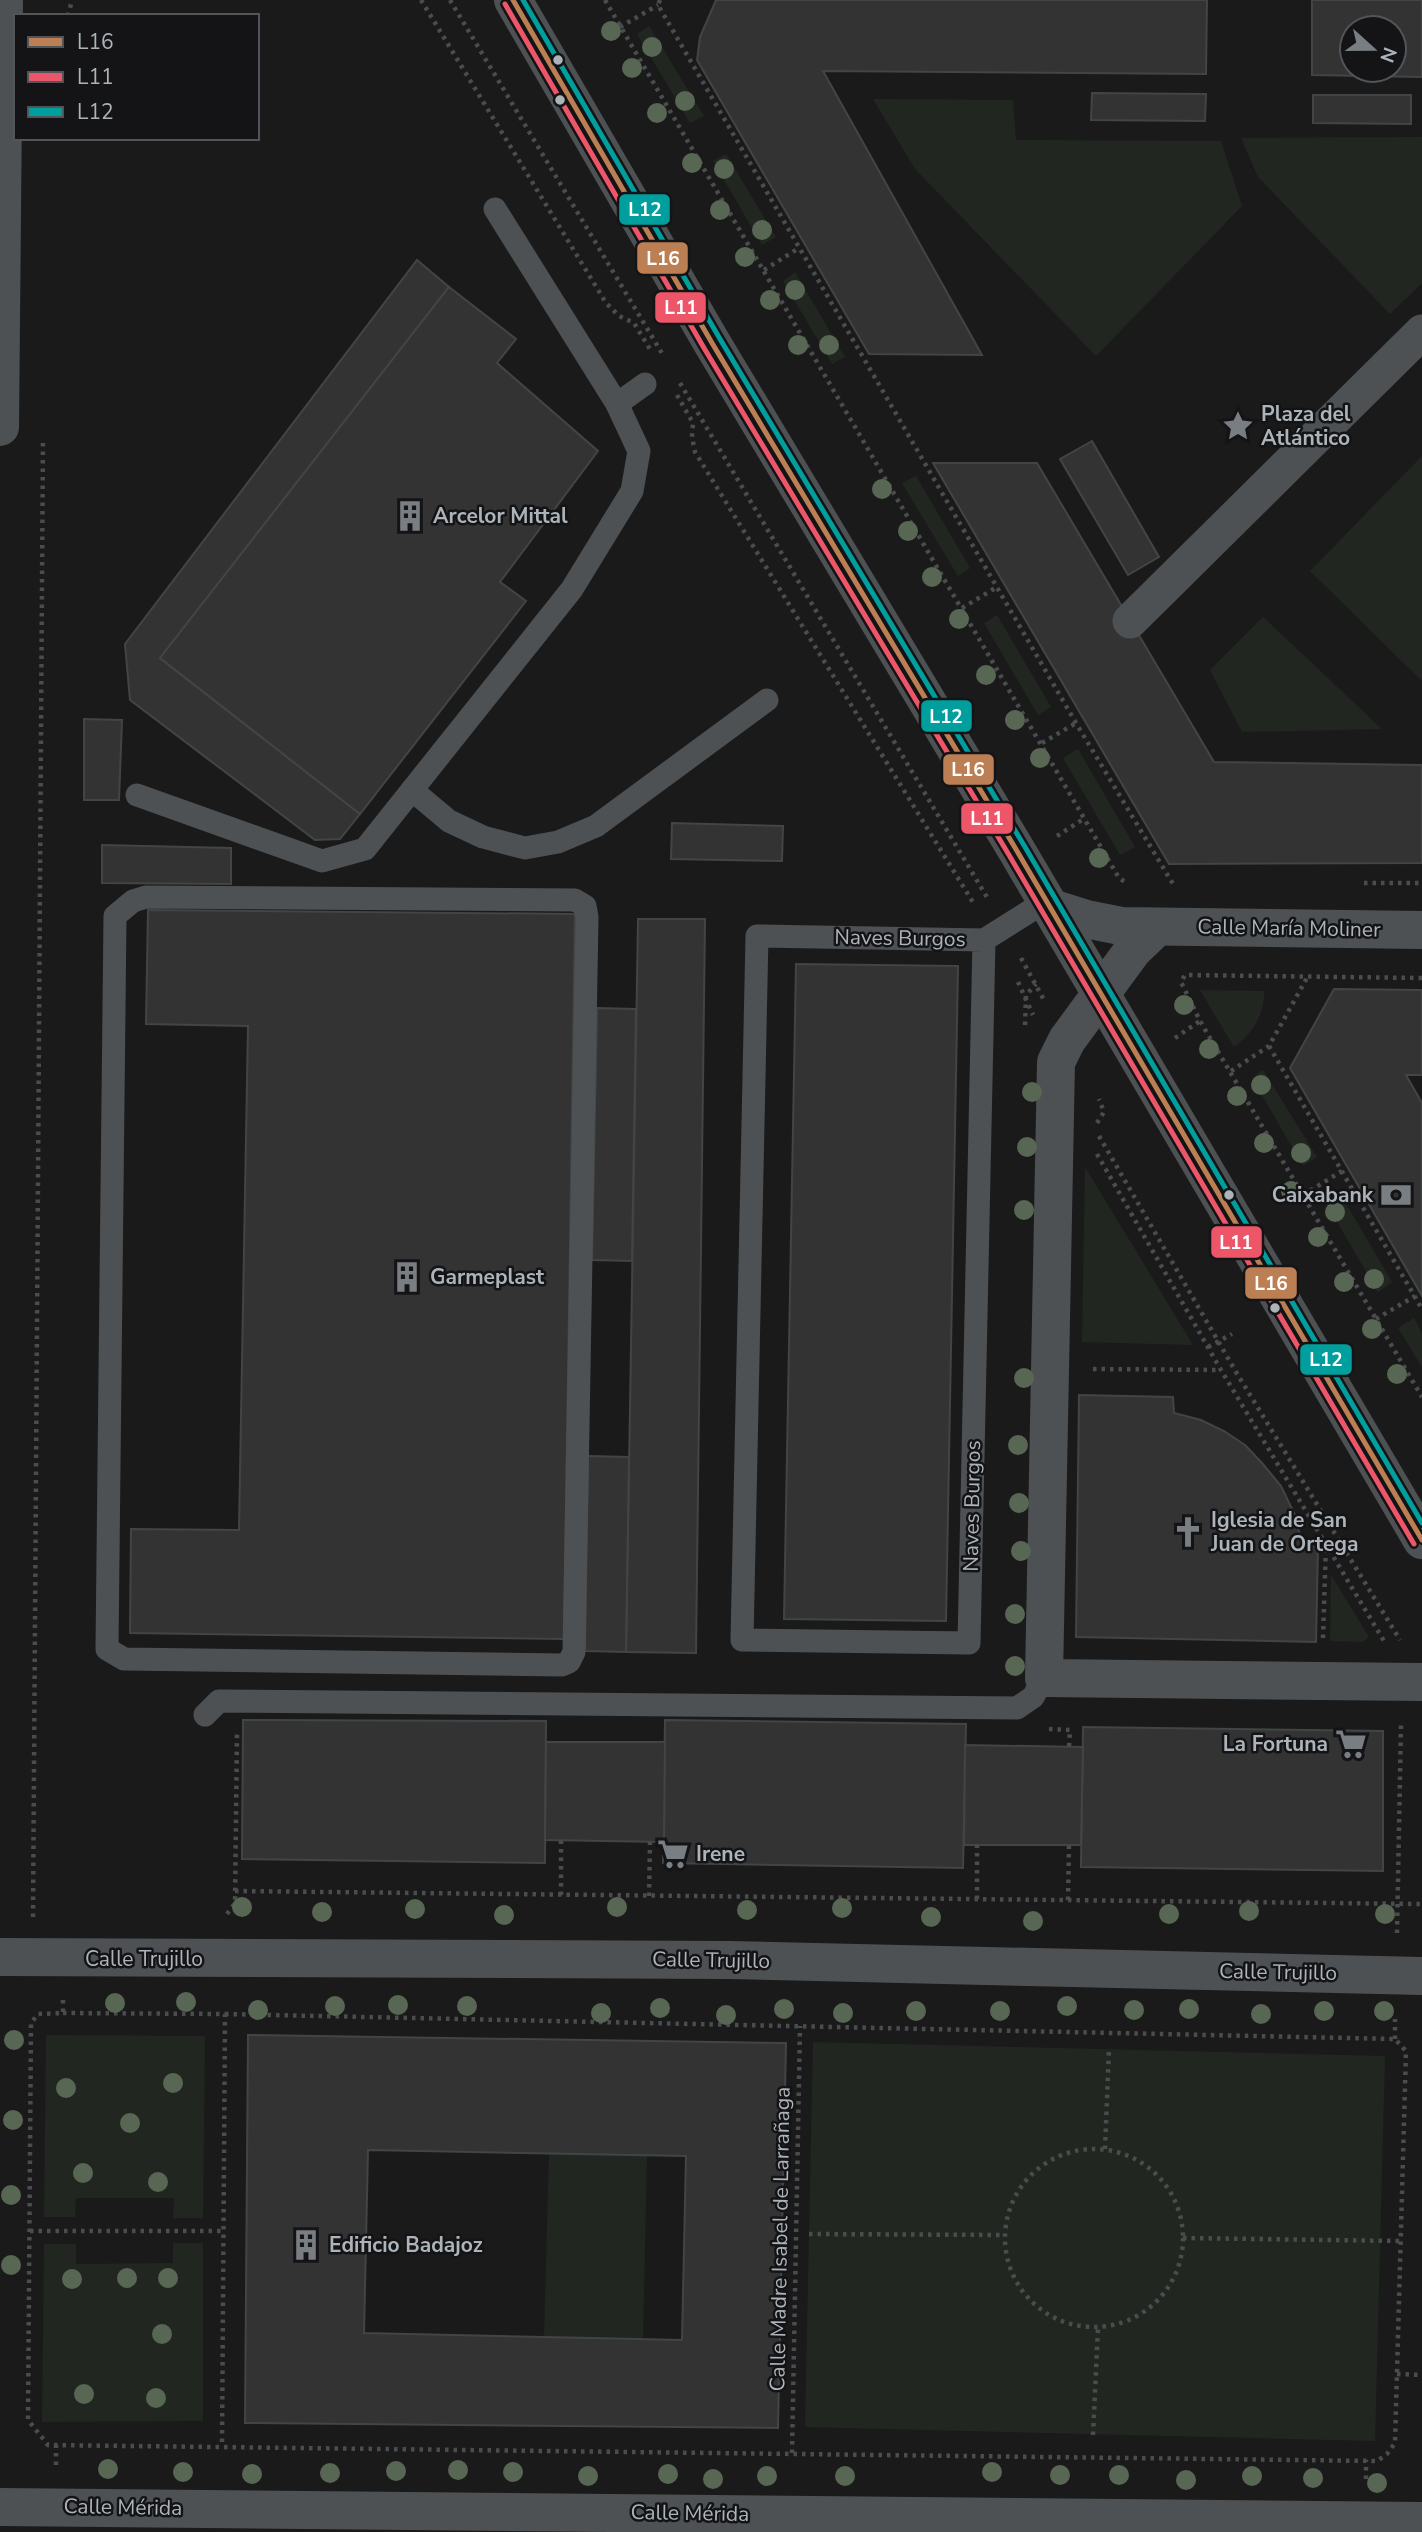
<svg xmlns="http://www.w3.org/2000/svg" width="1422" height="2532" viewBox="0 0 1422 2532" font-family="'Nunito Sans',sans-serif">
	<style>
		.green { fill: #212720 }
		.building { fill: #333334; stroke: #424546; stroke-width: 2; fill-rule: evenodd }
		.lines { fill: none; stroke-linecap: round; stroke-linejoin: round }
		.path { stroke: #4a4c4e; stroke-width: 4.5; stroke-dasharray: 3.5 5; stroke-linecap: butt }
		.service { stroke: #4e5153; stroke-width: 23 }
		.pedestrian { stroke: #4e5153; stroke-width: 35 }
		.minor { stroke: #4e5153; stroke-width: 38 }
		.bus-1-casing { stroke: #141416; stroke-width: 10 }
		.bus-2-casing { stroke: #141416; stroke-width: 10 }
		.bus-3-casing { stroke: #141416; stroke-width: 10 }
		.bus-1 { stroke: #bc7f54; stroke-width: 5 }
		.bus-2 { stroke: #ed5669; stroke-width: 5 }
		.bus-3 { stroke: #009e9d; stroke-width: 5 }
		.tree { fill: #586654 }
		.bus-dot { fill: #acb4ba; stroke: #141416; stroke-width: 2.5 }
		.labels { text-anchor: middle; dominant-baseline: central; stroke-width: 5; stroke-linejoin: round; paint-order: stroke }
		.poi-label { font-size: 21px; font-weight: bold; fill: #acb4ba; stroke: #141416; text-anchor: start }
		.street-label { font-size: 21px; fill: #acb4ba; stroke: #141416 }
		.line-badge { stroke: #141416; stroke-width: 2.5 }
		.badge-label { font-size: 19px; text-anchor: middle; font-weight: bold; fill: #fff }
	</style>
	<rect width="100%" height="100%" fill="#1a1a1a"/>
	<g class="green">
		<polygon points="649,26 704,116 690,123 637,34"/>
		<polygon points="873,99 1013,100 1016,140 1221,141 1242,206 1096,356 915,169"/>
		<polygon points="1422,137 1422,283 1390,314 1258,177 1241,138"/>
		<polygon points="726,154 776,237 762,245 713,161"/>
		<polygon points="795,272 845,357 832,364 783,281"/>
		<polygon points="1422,456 1422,681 1310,571"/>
		<polygon points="916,476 970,568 958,576 902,483"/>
		<polygon points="997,615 1051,707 1038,715 984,623"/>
		<polygon points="1263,617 1382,729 1242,732 1210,670"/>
		<polygon points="1078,749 1135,847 1120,855 1063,758"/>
		<path d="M1200,990l64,1c1,23 -12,43 -30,56z"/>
		<polygon points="1263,1070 1317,1157 1303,1166 1252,1078"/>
		<polygon points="1085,1167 1193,1345 1082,1342"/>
		<polygon points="1341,1195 1392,1282 1378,1292 1326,1203"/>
		<polygon points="1414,1318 1422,1333 1422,1367 1398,1328"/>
		<polygon points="1331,1575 1369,1637 1363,1642 1330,1641"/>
		<polygon points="46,2035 205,2036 203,2218 173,2218 174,2198 76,2198 75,2217 44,2217"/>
		<polygon points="813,2042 1385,2056 1375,2441 805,2427"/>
		<polygon points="549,2154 647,2156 643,2339 544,2337"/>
		<polygon points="173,2243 203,2243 203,2421 42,2422 44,2244 76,2244 76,2264 173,2263"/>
	</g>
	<g class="building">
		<polygon points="716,0 1207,0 1206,74 823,71 982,355 869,354 697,60 700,37"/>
		<path d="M1312,0h110v77l-110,-2zM1352,28h42v42h-42z"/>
		<polygon points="1092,93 1206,94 1205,121 1091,120"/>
		<polygon points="1313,95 1411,95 1411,124 1313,123"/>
		<polygon points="417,260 449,287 160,658 360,814 340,839 315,840 130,700 125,644"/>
		<polygon points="449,287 516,339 497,363 598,451 500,582 526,601 360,814 160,658"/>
		<polygon points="1092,441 1159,557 1128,575 1060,459"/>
		<polygon points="933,463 1037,463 1214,762 1422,765 1422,863 1169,864"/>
		<polygon points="84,719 122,720 119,800 84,800"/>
		<polygon points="672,823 783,826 782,861 671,859"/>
		<polygon points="102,845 231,848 231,884 102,883"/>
		<polygon points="148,910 575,914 564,1639 130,1633 131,1529 239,1530 248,1026 146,1024"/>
		<polygon points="638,919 705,919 696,1653 626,1652"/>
		<polygon points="796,964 958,966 946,1621 784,1619"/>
		<polygon points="1334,989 1422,990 1422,1075 1406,1075 1422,1103 1422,1296 1290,1068"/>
		<polygon points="597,1008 636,1009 632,1261 592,1260"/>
		<polygon points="1079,1395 1173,1397 1174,1413 1201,1420 1224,1431 1245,1445 1262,1463 1281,1486 1296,1517 1302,1546 1318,1547 1316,1642 1076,1637"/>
		<polygon points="588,1456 629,1457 626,1652 585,1651"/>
		<polygon points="243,1720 546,1721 545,1863 242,1859"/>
		<polygon points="665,1720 966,1724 963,1868 663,1863"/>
		<polygon points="1083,1727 1383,1731 1383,1871 1081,1867"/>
		<polygon points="546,1742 665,1742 664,1842 545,1840"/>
		<polygon points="965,1745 1083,1747 1081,1845 964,1845"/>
		<path d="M248,2035l538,8 -8,385 -533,-5zM368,2150l318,6 -4,184 -318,-7z"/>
	</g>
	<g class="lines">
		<g class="path">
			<polyline points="421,0 606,303 619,316 634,323 651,351"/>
			<polyline points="450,0 663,355"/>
			<polyline points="605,0 1119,878 1125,882"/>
			<polyline points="660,0 658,5 1076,723 1173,884"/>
			<polyline points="68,16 72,0"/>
			<polyline points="620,27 658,5"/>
			<polyline points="764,270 799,248"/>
			<polyline points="680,383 988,899"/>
			<polyline points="677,395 693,423 692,437 695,452 974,904"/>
			<polyline points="962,608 997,587"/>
			<polyline points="1042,743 1076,723"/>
			<polyline points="1057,836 1085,818"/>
			<polyline points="1364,883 1422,883"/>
			<polyline points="1021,958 1044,1000"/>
			<polyline points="1422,978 1185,975 1181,982 1200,1021 1422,1397"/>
			<polyline points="1018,982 1033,1015"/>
			<polyline points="1025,1025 1026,995 1036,984"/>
			<polyline points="1175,1038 1200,1021"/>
			<polyline points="1269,1046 1422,1309"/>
			<polyline points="1231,1071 1269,1046 1308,976"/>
			<polyline points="1097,1123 1104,1112 1099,1099"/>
			<polyline points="1099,1136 1236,1372 1400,1640"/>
			<polyline points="1097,1154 1221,1370 1384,1641"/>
			<polyline points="1303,1195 1342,1171"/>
			<polyline points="1376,1319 1415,1296"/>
			<polyline points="1208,1347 1232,1334"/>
			<polyline points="1093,1369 1221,1370"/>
			<polyline points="1323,1638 1326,1545"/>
			<polyline points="1049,1729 1070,1730 1069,1747"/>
			<polyline points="235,1891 1422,1904"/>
			<polyline points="561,1895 561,1841"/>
			<polyline points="649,1896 650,1842"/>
			<polyline points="977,1899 977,1845"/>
			<polyline points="1068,1900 1069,1846"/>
			<polyline points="227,1914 235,1903 237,1733"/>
			<polyline points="33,1917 43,438"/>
			<polyline points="1397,1933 1401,1725"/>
			<polyline points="63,2000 63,2013 38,2014 31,2023 28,2420 48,2445 1377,2461 1387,2454 1395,2443 1406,2051 1395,2039 225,2014"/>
			<polyline points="63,2013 225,2014 222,2446"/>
			<polyline points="1395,2039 1395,2019"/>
			<circle cx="1094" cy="2238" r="89"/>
			<polyline points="1105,2149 1109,2049"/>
			<polyline points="30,2231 224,2231"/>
			<polyline points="809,2234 1004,2235"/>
			<polyline points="1183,2238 1400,2241"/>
			<polyline points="1397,2374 1422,2375"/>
			<polyline points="1093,2435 1098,2328"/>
			<polyline points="792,2453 800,2026"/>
			<polyline points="56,2465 56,2445"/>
			<polyline points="1366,2479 1366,2460"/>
		</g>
		<g class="service">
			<polyline points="495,209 617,404 645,384"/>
			<polyline points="412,790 449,821 483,837 525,848 558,842 596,826 767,700"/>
			<polyline points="137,795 322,861 365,849 572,589 632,491 639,451 617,404"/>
			<polygon points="146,897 575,900 585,906 587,917 574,1652 569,1662 562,1665 124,1659 107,1649 115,916 133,901"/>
			<polygon points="757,936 984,940 969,1643 742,1640"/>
			<polyline points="984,940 1046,901"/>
			<polyline points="205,1715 219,1701 1017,1708 1033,1697 1044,1678"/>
		</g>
		<polyline class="pedestrian" points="1130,621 1422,332"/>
		<g class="minor">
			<polyline points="513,0 712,343 1017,851 1422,1540"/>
			<polyline points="0,427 4,0"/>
			<polyline points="1051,908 1086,919 1121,926 1422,930"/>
			<polyline points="1157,927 1133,950 1067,1040 1056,1062 1044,1678 1422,1682"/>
			<polyline points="0,1957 729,1960 1422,1976"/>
			<polyline points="0,2507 1422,2521"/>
		</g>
		<defs>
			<polyline id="bus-1" points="513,0 712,343 1017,851 1422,1540"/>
			<polyline id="bus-2" points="505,4 704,348 1009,855 1414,1544"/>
			<polyline id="bus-3" points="523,0 720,339 1025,847 1422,1523"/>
		</defs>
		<use href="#bus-1" class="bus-1-casing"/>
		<use href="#bus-2" class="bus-2-casing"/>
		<use href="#bus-3" class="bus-3-casing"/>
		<use href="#bus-1" class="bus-1"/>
		<use href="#bus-2" class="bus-2"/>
		<use href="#bus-3" class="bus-3"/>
	</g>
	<g class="tree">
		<circle cx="611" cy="31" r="10"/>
		<circle cx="652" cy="47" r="10"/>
		<circle cx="632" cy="68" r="10"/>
		<circle cx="685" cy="101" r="10"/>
		<circle cx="657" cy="113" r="10"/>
		<circle cx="692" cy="163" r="10"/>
		<circle cx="724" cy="169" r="10"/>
		<circle cx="720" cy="210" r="10"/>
		<circle cx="762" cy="230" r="10"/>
		<circle cx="745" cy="257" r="10"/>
		<circle cx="795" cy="290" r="10"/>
		<circle cx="770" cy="300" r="10"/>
		<circle cx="798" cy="345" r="10"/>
		<circle cx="829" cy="345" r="10"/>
		<circle cx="882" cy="489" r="10"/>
		<circle cx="908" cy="531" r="10"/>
		<circle cx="932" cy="577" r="10"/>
		<circle cx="959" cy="619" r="10"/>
		<circle cx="986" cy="675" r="10"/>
		<circle cx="1015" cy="720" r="10"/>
		<circle cx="1040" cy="758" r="10"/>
		<circle cx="1099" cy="858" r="10"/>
		<circle cx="1184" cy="1005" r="10"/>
		<circle cx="1209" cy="1049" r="10"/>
		<circle cx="1261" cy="1085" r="10"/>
		<circle cx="1032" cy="1092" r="10"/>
		<circle cx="1237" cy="1096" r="10"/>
		<circle cx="1264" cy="1143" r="10"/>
		<circle cx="1027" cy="1147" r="10"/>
		<circle cx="1301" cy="1153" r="10"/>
		<circle cx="1291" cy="1191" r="10"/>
		<circle cx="1024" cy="1210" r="10"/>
		<circle cx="1335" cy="1212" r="10"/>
		<circle cx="1318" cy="1237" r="10"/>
		<circle cx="1374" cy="1279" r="10"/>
		<circle cx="1344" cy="1282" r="10"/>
		<circle cx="1372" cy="1329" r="10"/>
		<circle cx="1397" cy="1374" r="10"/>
		<circle cx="1024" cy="1378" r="10"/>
		<circle cx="1018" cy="1445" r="10"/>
		<circle cx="1019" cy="1503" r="10"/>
		<circle cx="1021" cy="1551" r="10"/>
		<circle cx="1015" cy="1614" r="10"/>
		<circle cx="1015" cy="1666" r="10"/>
		<circle cx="242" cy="1907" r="10"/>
		<circle cx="617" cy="1907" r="10"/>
		<circle cx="842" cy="1908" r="10"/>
		<circle cx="415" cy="1909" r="10"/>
		<circle cx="747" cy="1910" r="10"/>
		<circle cx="1249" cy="1911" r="10"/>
		<circle cx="322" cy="1912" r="10"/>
		<circle cx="1169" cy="1914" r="10"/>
		<circle cx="1385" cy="1914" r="10"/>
		<circle cx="504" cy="1915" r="10"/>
		<circle cx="931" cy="1917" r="10"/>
		<circle cx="1033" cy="1921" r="10"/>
		<circle cx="186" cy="2002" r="10"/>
		<circle cx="115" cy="2003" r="10"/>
		<circle cx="398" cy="2005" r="10"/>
		<circle cx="335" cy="2006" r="10"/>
		<circle cx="467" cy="2006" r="10"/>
		<circle cx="1067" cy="2006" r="10"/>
		<circle cx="660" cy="2008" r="10"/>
		<circle cx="784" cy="2009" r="10"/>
		<circle cx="1189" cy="2009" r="10"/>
		<circle cx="258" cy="2010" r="10"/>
		<circle cx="1134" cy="2010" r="10"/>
		<circle cx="916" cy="2011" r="10"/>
		<circle cx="1000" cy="2011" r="10"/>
		<circle cx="1324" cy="2011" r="10"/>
		<circle cx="1384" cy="2011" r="10"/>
		<circle cx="601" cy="2013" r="10"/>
		<circle cx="843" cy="2013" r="10"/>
		<circle cx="1261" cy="2014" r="10"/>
		<circle cx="726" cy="2015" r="10"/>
		<circle cx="14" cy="2040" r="10"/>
		<circle cx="173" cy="2083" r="10"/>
		<circle cx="66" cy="2088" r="10"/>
		<circle cx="13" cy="2120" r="10"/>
		<circle cx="130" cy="2123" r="10"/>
		<circle cx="83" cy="2173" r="10"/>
		<circle cx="158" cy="2182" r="10"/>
		<circle cx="11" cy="2195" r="10"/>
		<circle cx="11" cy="2265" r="10"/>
		<circle cx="127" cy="2278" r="10"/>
		<circle cx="168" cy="2278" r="10"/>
		<circle cx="72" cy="2279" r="10"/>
		<circle cx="162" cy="2334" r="10"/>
		<circle cx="84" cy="2394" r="10"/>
		<circle cx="156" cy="2398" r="10"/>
		<circle cx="108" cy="2469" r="10"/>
		<circle cx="458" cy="2470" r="10"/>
		<circle cx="396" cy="2471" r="10"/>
		<circle cx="183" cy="2472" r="10"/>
		<circle cx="513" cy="2472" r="10"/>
		<circle cx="992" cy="2472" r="10"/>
		<circle cx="330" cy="2473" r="10"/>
		<circle cx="252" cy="2474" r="10"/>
		<circle cx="668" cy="2474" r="10"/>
		<circle cx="1060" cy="2475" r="10"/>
		<circle cx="1119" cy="2475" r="10"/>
		<circle cx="588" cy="2476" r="10"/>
		<circle cx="767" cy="2476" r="10"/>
		<circle cx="845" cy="2476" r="10"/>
		<circle cx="1252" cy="2476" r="10"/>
		<circle cx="1313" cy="2478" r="10"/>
		<circle cx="713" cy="2479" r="10"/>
		<circle cx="1186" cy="2480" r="10"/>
		<circle cx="1377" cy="2483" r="10"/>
	</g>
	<defs>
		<symbol id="sight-bare" viewBox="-9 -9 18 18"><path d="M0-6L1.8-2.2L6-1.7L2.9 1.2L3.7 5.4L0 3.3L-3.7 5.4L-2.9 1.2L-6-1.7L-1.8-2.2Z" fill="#797e82" stroke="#141416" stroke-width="2.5" paint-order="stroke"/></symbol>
		<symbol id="building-bare" viewBox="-9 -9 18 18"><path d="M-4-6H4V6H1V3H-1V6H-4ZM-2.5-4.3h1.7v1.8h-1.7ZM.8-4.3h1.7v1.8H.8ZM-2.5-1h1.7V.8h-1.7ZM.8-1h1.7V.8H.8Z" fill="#797e82" stroke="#141416" stroke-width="2.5" paint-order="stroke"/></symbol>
		<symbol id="bank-bare" viewBox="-9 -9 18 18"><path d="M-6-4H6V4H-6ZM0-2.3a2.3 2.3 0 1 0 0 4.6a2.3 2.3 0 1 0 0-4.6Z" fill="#797e82" stroke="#141416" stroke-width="2.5" paint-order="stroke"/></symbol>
		<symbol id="church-bare" viewBox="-9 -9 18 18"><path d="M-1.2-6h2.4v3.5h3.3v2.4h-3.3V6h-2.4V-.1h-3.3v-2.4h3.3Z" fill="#797e82" stroke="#141416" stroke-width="2.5" paint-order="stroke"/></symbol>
		<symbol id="supermarket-bare" viewBox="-9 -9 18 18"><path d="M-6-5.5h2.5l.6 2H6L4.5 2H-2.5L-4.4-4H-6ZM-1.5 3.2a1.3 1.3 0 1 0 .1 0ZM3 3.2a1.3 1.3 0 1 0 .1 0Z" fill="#797e82" stroke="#141416" stroke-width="2.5" paint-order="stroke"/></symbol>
	</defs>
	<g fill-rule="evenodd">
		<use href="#sight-bare" x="1216" y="404" width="44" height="44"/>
		<use href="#building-bare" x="388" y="494" width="44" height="44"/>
		<use href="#bank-bare" x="1374" y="1173" width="44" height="44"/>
		<use href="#building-bare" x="385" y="1255" width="44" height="44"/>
		<use href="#church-bare" x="1166" y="1510" width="44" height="44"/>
		<use href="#supermarket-bare" x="1329" y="1722" width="44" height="44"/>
		<use href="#supermarket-bare" x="651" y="1832" width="44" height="44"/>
		<use href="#building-bare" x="284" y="2223" width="44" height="44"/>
	</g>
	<g class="bus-dot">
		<circle cx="558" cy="60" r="6"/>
		<circle cx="560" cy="100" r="6"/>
		<circle cx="1229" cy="1195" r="6"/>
		<circle cx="1275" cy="1308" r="6"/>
	</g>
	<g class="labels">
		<g class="poi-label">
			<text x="1261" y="414">Plaza del<tspan x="1261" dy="24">Atlántico</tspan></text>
			<text x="433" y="516">Arcelor Mittal</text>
			<text x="1373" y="1195" text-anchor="end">Caixabank</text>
			<text x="430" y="1277">Garmeplast</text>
			<text x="1211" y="1520">Iglesia de San<tspan x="1211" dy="24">Juan de Ortega</tspan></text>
			<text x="1328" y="1744" text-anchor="end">La Fortuna</text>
			<text x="696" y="1854">Irene</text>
			<text x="329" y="2245">Edificio Badajoz</text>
		</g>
		<g class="street-label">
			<text transform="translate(1289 928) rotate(1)">Calle María Moliner</text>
			<text transform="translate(900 938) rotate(1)">Naves Burgos</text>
			<text transform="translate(972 1506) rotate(-89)">Naves Burgos</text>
			<text x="144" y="1959">Calle Trujillo</text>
			<text transform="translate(711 1960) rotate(1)">Calle Trujillo</text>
			<text transform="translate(1278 1972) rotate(1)">Calle Trujillo</text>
			<text transform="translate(780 2239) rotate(-89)">Calle Madre Isabel de Larrañaga</text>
			<text transform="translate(123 2507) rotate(1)">Calle Mérida</text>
			<text transform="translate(690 2513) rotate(1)">Calle Mérida</text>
		</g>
	</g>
	<g class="line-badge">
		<rect x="618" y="193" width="53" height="33" rx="7" fill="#009e9d"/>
		<rect x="636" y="241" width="53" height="34" rx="7" fill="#bc7f54"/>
		<rect x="654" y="291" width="53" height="33" rx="7" fill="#ed5669"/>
		<rect x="920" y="699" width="53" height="34" rx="7" fill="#009e9d"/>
		<rect x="942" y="753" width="53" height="33" rx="7" fill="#bc7f54"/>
		<rect x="960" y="802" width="54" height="33" rx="7" fill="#ed5669"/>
		<rect x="1210" y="1225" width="53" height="34" rx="7" fill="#ed5669"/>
		<rect x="1244" y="1266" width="54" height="34" rx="7" fill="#bc7f54"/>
		<rect x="1299" y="1343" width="54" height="33" rx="7" fill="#009e9d"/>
	</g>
	<g class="badge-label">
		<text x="645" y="216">L12</text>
		<text x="663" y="265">L16</text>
		<text x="681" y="314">L11</text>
		<text x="946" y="723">L12</text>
		<text x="968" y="776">L16</text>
		<text x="987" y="825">L11</text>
		<text x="1236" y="1249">L11</text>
		<text x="1271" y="1290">L16</text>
		<text x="1326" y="1366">L12</text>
	</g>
	<rect x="14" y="14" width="245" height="126" fill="#141416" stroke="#515458" stroke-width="2"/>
	<rect x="28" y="37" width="35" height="10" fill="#bc7f54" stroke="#515458" stroke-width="2"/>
	<text x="77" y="49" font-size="21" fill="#acb4ba">L16</text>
	<rect x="28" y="72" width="35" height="10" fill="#ed5669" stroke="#515458" stroke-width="2"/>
	<text x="77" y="84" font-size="21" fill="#acb4ba">L11</text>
	<rect x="28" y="107" width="35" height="10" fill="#009e9d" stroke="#515458" stroke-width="2"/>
	<text x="77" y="119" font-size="21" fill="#acb4ba">L12</text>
	<g transform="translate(1373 49) rotate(111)"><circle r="33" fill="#141416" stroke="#515458" stroke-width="2"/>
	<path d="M0-5L12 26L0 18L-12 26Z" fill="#797e82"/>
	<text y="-10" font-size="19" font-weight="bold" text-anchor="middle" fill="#acb4ba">N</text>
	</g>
</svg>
